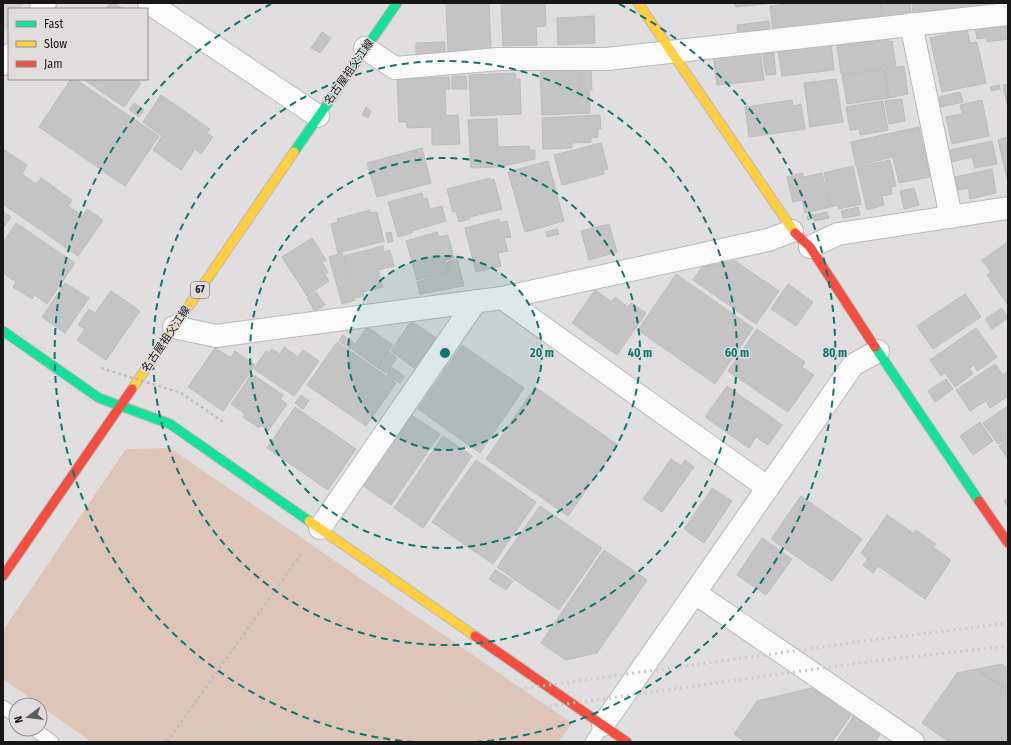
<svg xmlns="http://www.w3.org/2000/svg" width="1011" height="745" viewBox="0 0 1011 745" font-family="'Fira Sans Condensed','Noto Sans JP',sans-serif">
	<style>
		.built { fill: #d6ced0 }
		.green { fill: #ddc5ba }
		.building { fill: #c5c4c4; stroke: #bdbbbc }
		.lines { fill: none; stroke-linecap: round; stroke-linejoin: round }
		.lane-casing { stroke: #bab8b9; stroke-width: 15 }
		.street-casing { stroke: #bab8b9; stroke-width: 24 }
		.fast-casing { stroke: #bab8b9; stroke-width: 11 }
		.slow-casing { stroke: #bab8b9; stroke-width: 11 }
		.jam-casing { stroke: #bab8b9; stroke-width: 11 }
		.path { stroke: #bfbebe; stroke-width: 2.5; stroke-dasharray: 3 3; stroke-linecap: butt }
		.lane { stroke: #fafafa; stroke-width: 13 }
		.street { stroke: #fafafa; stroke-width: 22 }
		.fast { stroke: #16e098; stroke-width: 9 }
		.slow { stroke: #ffcf43; stroke-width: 9 }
		.jam { stroke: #f24e42; stroke-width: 9 }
		.rail { stroke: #cccacb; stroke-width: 3; stroke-dasharray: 2 4; stroke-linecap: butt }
		.path-bridge { stroke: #bfbebe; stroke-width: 2.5; stroke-dasharray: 3 3; stroke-linecap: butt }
		.ring { fill: none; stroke: #0f766e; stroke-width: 2; stroke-dasharray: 7 5 }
		.labels { text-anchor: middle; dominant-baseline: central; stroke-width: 3; stroke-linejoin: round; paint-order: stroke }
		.shield { fill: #e1ddde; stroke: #545253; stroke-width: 1 }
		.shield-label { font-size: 10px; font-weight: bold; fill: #181717 }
		.street-label { font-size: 11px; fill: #181717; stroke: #e1ddde }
		.centre { fill: #0f766e; stroke: #e1ddde; stroke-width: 2 }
		.ring-label { font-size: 12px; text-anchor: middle; font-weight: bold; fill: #0f766e; stroke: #e1ddde; stroke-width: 3; stroke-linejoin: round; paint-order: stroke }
	</style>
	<rect width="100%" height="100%" fill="#e0dedf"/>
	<polygon class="built" points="3,3 24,3 20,9 9,9 9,25 3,34"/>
	<polygon class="green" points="170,448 572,723 559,742 91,742 3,679 3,630 126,449"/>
	<g class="building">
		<polygon points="110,3 114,3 123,9 106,9"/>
		<polygon points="446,3 489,3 491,51 448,52"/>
		<polygon points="501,3 545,3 546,26 536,27 537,45 503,46"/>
		<polygon points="735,3 773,3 736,7"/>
		<polygon points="796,3 880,3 882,21 773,34 770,6"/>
		<polygon points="881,3 910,3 911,13 883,17"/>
		<polygon points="912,3 1008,3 1008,5 913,16"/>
		<polygon points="594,16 595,43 558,45 557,18"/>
		<polygon points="769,21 770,33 738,37 737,25"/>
		<polygon points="1008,21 1008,39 987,42 984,25"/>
		<polygon points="983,26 985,38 977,39 975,27"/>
		<polygon points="967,29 970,43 977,42 986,83 942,92 930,38"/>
		<polygon points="322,32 331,38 320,53 311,48"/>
		<polygon points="888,37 889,42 892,41 896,66 841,74 837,45"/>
		<polygon points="445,42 445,54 416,55 416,43"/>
		<polygon points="831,43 834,70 782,76 778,50"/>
		<polygon points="773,49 776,74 766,75 762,51"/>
		<polygon points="760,50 764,80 717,85 713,55"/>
		<polygon points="904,66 908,94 889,98 885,69"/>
		<polygon points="884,69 888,98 847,104 842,75"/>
		<polygon points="580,70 591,70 592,90 581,90"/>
		<polygon points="579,71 580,91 589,91 590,113 542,115 540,72"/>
		<polygon points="515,73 516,79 520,79 521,114 471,116 469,75"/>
		<polygon points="452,76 466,76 467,89 452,89"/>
		<polygon points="449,77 450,89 445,89 446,116 458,115 460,144 432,145 432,127 407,128 406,122 399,122 397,79"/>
		<polygon points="71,79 75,79 159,136 125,186 39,127"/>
		<polygon points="83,79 100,79 95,87"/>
		<polygon points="102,79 136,79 141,83 124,107 96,88"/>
		<polygon points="836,79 843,122 810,127 804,83"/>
		<polygon points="1008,84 1008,109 1003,85"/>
		<polygon points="999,85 1000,89 991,91 990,87"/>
		<polygon points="960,92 963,102 941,107 939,97"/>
		<polygon points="161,95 210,129 207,133 213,137 201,154 195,149 181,170 153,150 162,136 143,122"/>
		<polygon points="902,99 905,121 889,124 885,101"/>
		<polygon points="792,100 793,106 801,104 805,129 749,137 745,107"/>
		<polygon points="982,100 989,136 952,144 946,117 962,114 960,105"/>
		<polygon points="883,101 888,130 860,135 859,129 850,130 846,107"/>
		<polygon points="134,103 144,110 139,117 129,109"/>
		<polygon points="366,107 371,111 368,118 362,115"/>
		<polygon points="600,115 601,129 598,128 598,137 591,138 591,142 572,143 572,148 543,149 542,118"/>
		<polygon points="497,119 498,147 529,146 530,150 535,150 535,159 499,167 471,168 468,120"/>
		<polygon points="919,127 930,177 899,183 893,157 856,166 851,142"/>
		<polygon points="1008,137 1008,183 998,140"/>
		<polygon points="992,141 997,164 975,168 972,157 952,162 950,150"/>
		<polygon points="601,143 608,169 603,170 604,174 562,185 554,155"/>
		<polygon points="422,148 431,183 377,197 367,163"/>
		<polygon points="3,149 27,165 22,174 36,184 41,178 72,200 68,206 83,216 87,209 103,220 78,256 3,204"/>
		<polygon points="890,160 896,186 891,187 892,194 882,196 884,205 867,210 857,167"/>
		<polygon points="548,161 564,221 525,232 508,172"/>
		<polygon points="853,166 861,204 839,209 838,205 831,207 824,173"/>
		<polygon points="992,169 996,193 970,199 968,188 958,190 955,177"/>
		<polygon points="803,173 803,177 822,173 830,207 805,213 802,200 793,202 787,177"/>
		<polygon points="490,178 491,180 494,179 502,209 470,217 470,219 459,222 456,211 453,212 447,189"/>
		<polygon points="914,188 919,205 904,209 900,191"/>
		<polygon points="422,193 423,199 427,198 430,209 442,206 446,221 412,231 412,233 398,237 388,202"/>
		<polygon points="858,207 860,215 843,218 841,211"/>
		<polygon points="370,210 371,213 377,212 384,241 338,253 331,224 338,222 337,219"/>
		<polygon points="3,212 11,217 3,228"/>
		<polygon points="827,212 829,218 814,221 814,218 808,220 807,216"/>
		<polygon points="499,219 500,223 507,221 511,237 504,238 508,251 498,253 501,266 476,272 465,228"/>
		<polygon points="16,223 75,263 47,304 35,295 32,299 13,287 16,282 3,273 3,243"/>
		<polygon points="609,224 617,252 589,260 581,231"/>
		<polygon points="557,229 559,234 547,237 546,232"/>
		<polygon points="391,232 393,241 388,243 386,233"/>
		<polygon points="437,232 439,237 448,235 454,258 445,260 448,272 417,280 406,241"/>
		<polygon points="312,238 326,260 322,262 328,272 325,275 329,281 307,296 282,257"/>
		<polygon points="1008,242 1008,305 987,275 991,272 982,260"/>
		<polygon points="383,246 384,252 390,250 394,266 378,270 383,287 363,292 364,296 356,298 344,256"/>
		<polygon points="342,253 355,300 342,304 329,257"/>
		<polygon points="457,259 464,286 420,294 417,282 449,273 447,262"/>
		<polygon points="735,261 779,291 756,324 693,280 702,267"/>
		<polygon points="676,274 753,328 715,384 638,330"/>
		<polygon points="65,283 89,298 65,333 42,317"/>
		<polygon points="788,284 813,302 796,326 771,309"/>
		<polygon points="595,290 612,302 615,297 628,307 631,303 646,313 617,355 572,323"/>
		<polygon points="111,291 140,311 106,360 77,340 85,329 78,325 89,309 95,313"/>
		<polygon points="316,292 325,305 315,311 307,298"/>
		<polygon points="965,294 981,317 933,349 917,326"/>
		<polygon points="1002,308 1008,318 992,329 985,319"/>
		<polygon points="411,321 436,338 414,368 391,351"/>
		<polygon points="367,327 393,345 377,367 352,349"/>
		<polygon points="976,328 997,357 977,371 974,365 969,368 973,374 955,387 945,373 941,376 930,360"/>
		<polygon points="757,329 805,362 802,367 814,375 788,412 728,371"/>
		<polygon points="343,335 354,343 350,349 339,341"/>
		<polygon points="337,342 396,383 366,426 307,385"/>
		<polygon points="462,345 524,388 480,453 418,409"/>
		<polygon points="284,347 298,357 303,350 319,361 294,396 254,369 266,351 269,353 272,349 280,354"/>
		<polygon points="215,348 231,358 235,351 255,365 223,411 188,387"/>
		<polygon points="388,351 397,358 386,373 377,367"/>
		<polygon points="995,364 1003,375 1007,372 1008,373 1008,396 990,408 986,401 970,411 956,390"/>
		<polygon points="391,367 404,376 400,383 387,375"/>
		<polygon points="252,374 283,395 280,399 287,404 268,431 261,425 259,428 243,417 245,414 231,404"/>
		<polygon points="946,379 953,389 935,402 928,391"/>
		<polygon points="727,386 782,425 768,445 756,437 749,448 705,417"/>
		<polygon points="535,387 618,445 568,516 486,459"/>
		<polygon points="301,395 309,401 303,409 295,403"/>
		<polygon points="1008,406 1008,438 998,444 983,423"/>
		<polygon points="295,407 356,449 328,490 267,448"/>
		<polygon points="410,414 440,434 391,505 362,485"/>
		<polygon points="980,422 993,441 973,455 960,436"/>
		<polygon points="443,436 472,456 423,528 394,508"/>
		<polygon points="1008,439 1008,459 999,446"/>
		<polygon points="671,459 681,466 685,460 694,467 662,512 643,499"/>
		<polygon points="476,460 536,502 493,564 432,522"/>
		<polygon points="712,488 732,501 704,543 684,529"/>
		<polygon points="801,496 862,539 832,581 771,539"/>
		<polygon points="1008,498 1008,507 1004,501"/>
		<polygon points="540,506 602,548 559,610 497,567"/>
		<polygon points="887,515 914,534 916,530 936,544 933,547 951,560 925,599 878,566 873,573 863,565 868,559 861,553"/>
		<polygon points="762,538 792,559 766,595 737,575"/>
		<polygon points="604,550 647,580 597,653 566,660 541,643"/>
		<polygon points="495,570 513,581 506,590 489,579"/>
		<polygon points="1002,664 1008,668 1008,690 977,669"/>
		<polygon points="976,669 1008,691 1008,742 949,742 922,723 957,673"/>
		<polygon points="812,688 851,715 832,742 745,742 734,734 757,701"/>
		<polygon points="854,716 880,735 875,742 836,742"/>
	</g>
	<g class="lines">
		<defs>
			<g id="lane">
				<polyline points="3,707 16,716"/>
				<polyline points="34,729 52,742"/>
				<polyline points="592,742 603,725"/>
			</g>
			<g id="street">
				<polyline points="149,3 318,116"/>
				<polyline points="41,9 45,3"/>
				<polyline points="911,24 951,217"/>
				<polyline points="365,48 395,68 499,59 607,59 1008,14"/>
				<polyline points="3,64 9,55"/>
				<polyline points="810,247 838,234 1008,208"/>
				<polyline points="502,298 768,488"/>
				<polyline points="174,327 216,336 502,298 768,240 792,231"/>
				<polyline points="320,528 476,301"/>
				<polyline points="695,593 913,742"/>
				<polyline points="603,725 853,365 878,351"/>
			</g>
			<g id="fast">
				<polyline points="294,152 397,3"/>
				<polyline points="3,331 99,398 170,424 309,521"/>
				<polyline points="875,347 979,501"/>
			</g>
			<g id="slow">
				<polyline points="638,3 795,233"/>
				<polyline points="132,389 294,152"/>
				<polyline points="309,521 475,636"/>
			</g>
			<g id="jam">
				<polyline points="795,233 810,247 875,347"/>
				<polyline points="979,501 1008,543"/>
				<polyline points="3,576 132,389"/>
				<polyline points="475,636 627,742"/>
			</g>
		</defs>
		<use href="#lane" class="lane-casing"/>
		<use href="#street" class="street-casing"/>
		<use href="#fast" class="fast-casing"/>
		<use href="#slow" class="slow-casing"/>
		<use href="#jam" class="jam-casing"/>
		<g class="path">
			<polyline points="181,393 222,421 221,424"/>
			<polyline points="167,742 303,551"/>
		</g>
		<use href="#lane" class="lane"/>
		<use href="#street" class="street"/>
		<use href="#fast" class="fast"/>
		<use href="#slow" class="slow"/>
		<use href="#jam" class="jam"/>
		<g class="rail">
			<polyline points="139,742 865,641 1008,623"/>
			<polyline points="294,742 866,662 1008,646"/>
		</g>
		<polyline class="path-bridge" points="101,368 181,393"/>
	</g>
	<circle cx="445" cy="353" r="97" fill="#0f766e" fill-opacity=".12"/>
	<g class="ring">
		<circle cx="445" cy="353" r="97"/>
		<circle cx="445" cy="353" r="195"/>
		<circle cx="445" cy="353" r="292"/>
		<path d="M414 742A390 390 0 0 1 271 4M619 4A390 390 0 0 1 476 742"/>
	</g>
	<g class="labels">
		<rect class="shield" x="191" y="282" width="18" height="16" rx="3"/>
		<g class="shield-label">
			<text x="200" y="290">67</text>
		</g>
		<g class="street-label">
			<text transform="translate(349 72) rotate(-55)">名古屋祖父江線</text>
			<text transform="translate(166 339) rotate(-56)">名古屋祖父江線</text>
		</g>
	</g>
	<circle cx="445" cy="353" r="6" class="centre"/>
	<g class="ring-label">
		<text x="542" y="357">20 m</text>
		<text x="640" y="357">40 m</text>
		<text x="737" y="357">60 m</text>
		<text x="835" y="357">80 m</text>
	</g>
	<rect width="1011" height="745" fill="none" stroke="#181717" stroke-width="8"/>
	<rect x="8" y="8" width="140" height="72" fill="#e1ddde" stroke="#918e8e"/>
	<rect x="16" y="21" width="20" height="6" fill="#16e098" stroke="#918e8e"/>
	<text x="44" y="28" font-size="12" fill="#181717">Fast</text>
	<rect x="16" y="41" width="20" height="6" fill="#ffcf43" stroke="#918e8e"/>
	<text x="44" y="48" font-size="12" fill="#181717">Slow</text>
	<rect x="16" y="61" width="20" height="6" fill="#f24e42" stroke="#918e8e"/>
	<text x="44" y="68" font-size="12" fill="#181717">Jam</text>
	<g transform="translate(28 717) rotate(255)"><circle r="19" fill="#e1ddde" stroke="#918e8e"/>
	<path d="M0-3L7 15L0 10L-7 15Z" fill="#5e5d5d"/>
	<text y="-6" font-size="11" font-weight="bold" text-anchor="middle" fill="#181717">N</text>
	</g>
</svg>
